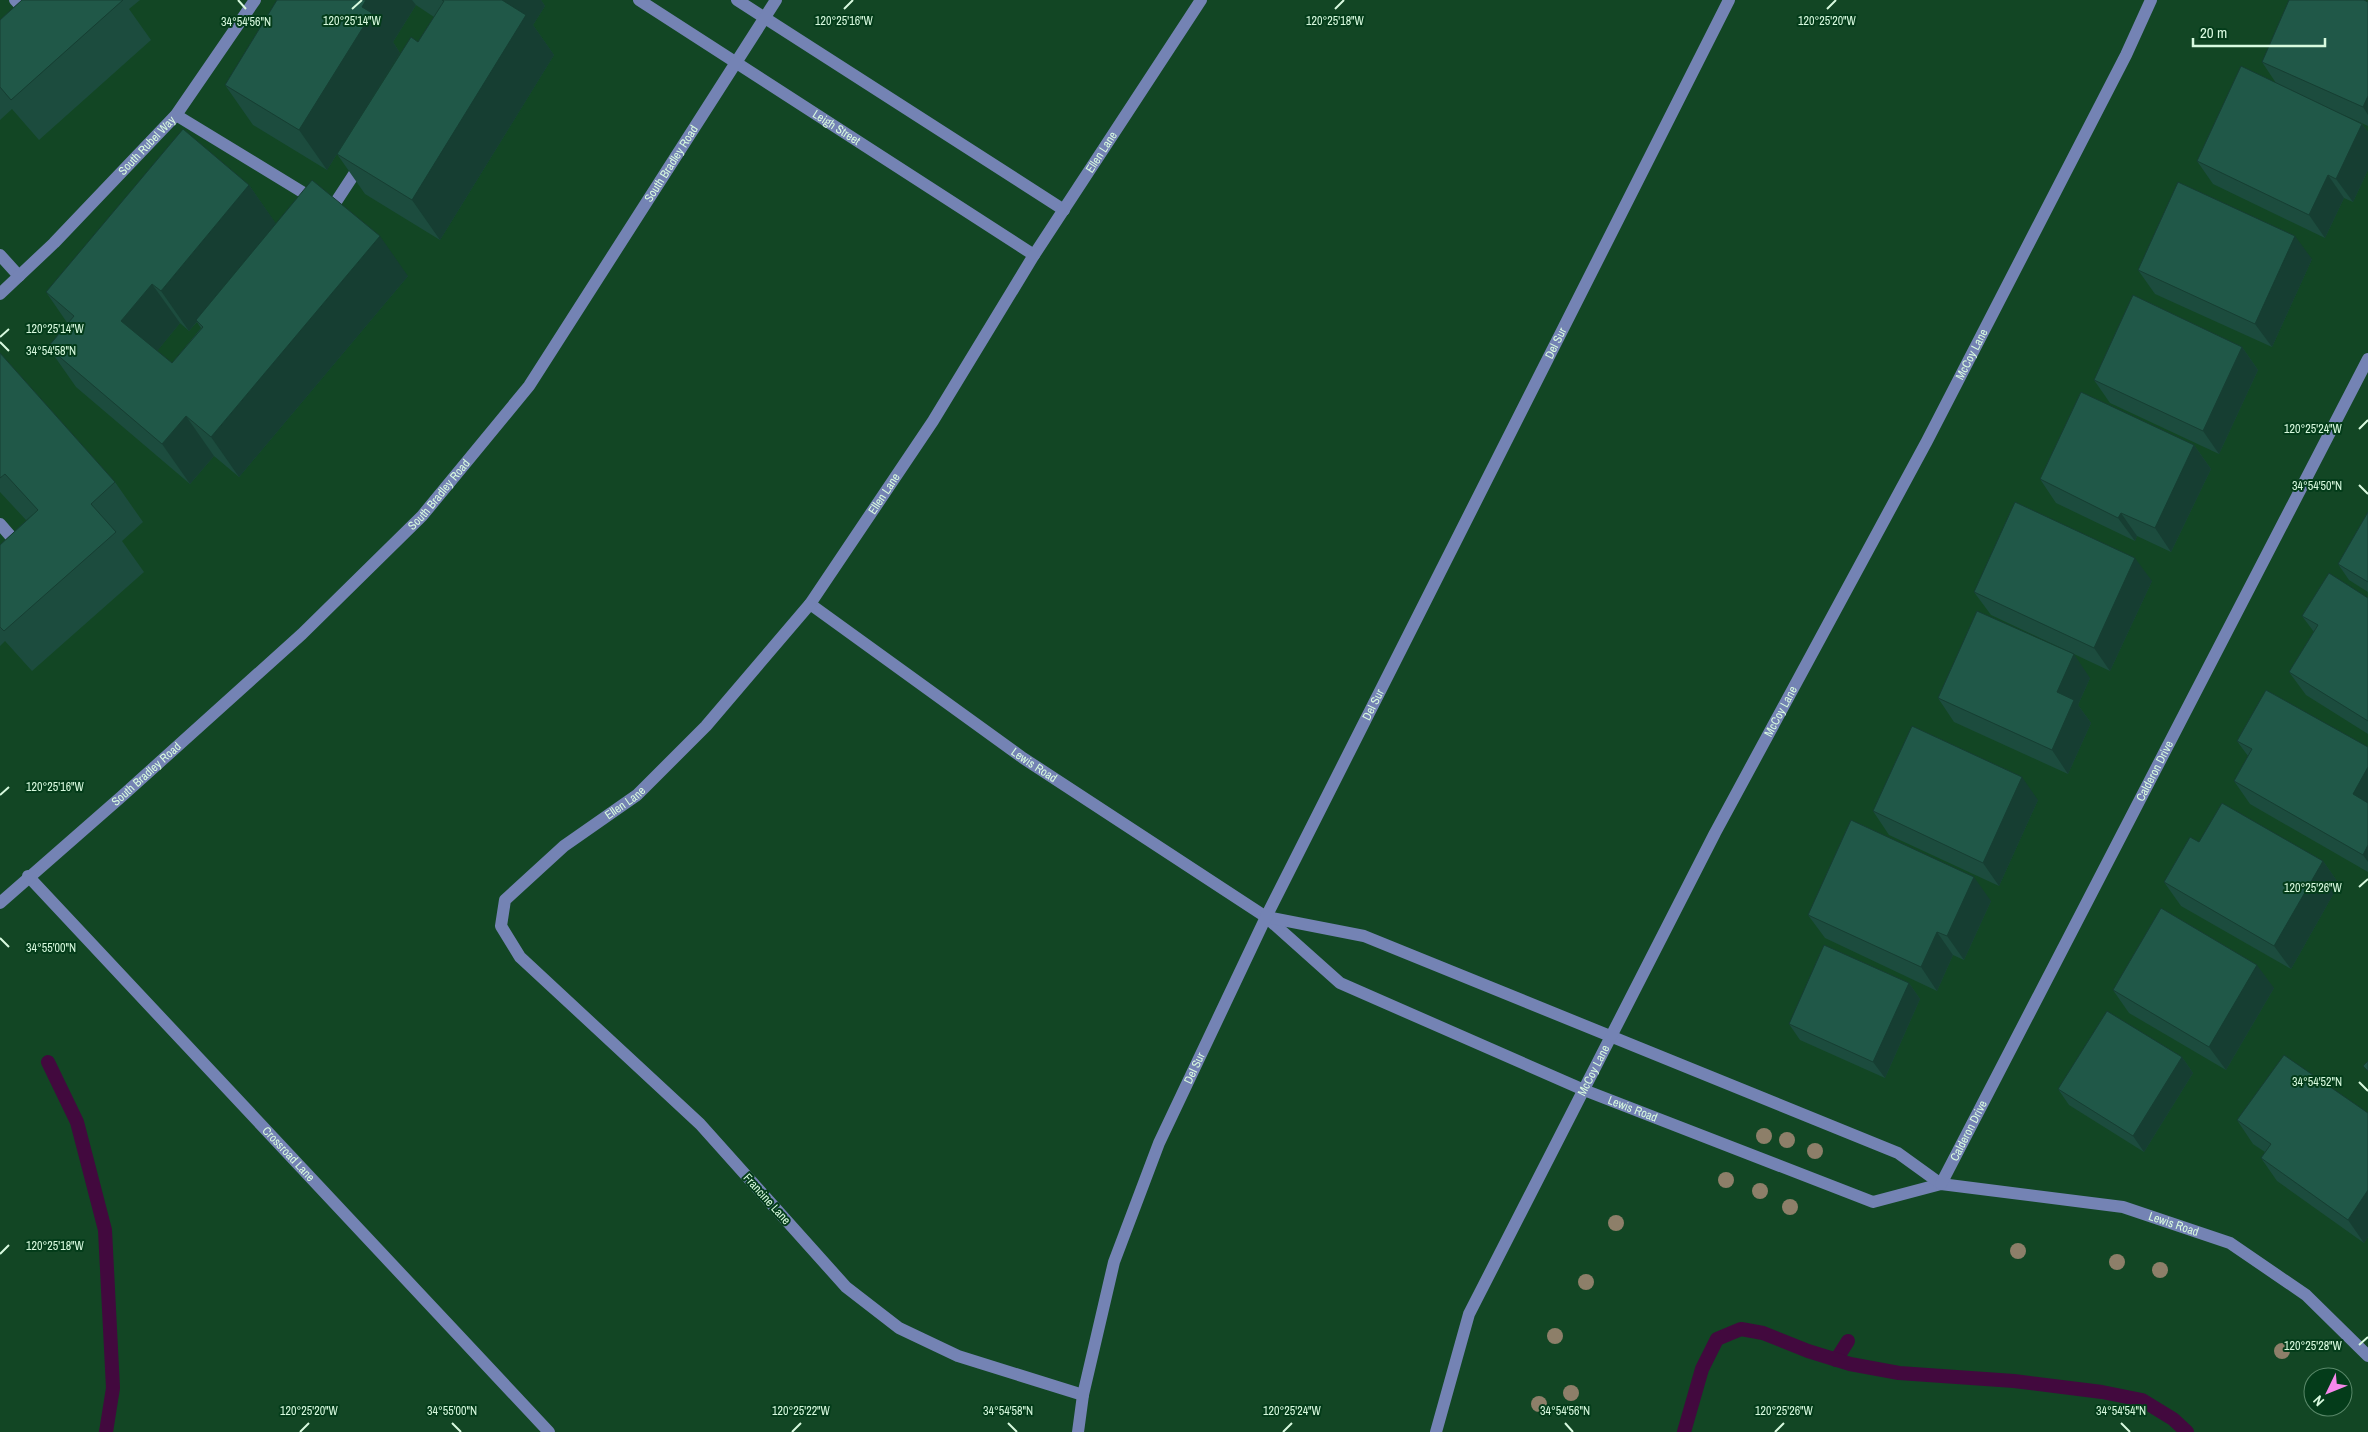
<svg xmlns="http://www.w3.org/2000/svg" width="2368" height="1432" viewBox="0 0 2368 1432" font-family="'Archivo Narrow',sans-serif">
	<style>
		.lines { fill: none; stroke-linecap: round; stroke-linejoin: round }
		.stream { stroke: #42093e; stroke-width: 14 }
		.minor { stroke: #7483b4; stroke-width: 12 }
		.tree { fill: #8d7f69 }
		.wall { fill: #1c4c3e; fill-rule: evenodd }
		.shaded-wall { fill: #163e32 }
		.building { fill: #205848; stroke: #163e32 }
		.ticks { fill: none; stroke: #d8fadf; stroke-width: 2 }
		.labels { text-anchor: middle; dominant-baseline: central; stroke-width: 4; stroke-linejoin: round; paint-order: stroke }
		.street-label { font-size: 12px; fill: #d8fadf; stroke: #043c1a }
		.ticks-label { font-size: 12px; text-anchor: middle; fill: #d8fadf; stroke: #043c1a; stroke-width: 4; stroke-linejoin: round; paint-order: stroke }
	</style>
	<rect width="100%" height="100%" fill="#124624"/>
	<g class="lines">
		<g class="stream">
			<polyline points="48,1062 77,1122 105,1230 113,1388 106,1432"/>
			<polyline points="1836,1360 1848,1341"/>
			<polyline points="1684,1432 1702,1369 1717,1339 1741,1329 1763,1333 1808,1351 1850,1364 1899,1373 2014,1381 2102,1392 2142,1400 2173,1419 2187,1432"/>
		</g>
		<g class="minor">
			<polyline points="15,0 29,15"/>
			<path id="s1" d="M639,0l395,255"/>
			<polyline points="737,0 1064,210"/>
			<polyline points="176,115 317,201"/>
			<polyline points="328,214 362,162"/>
			<polyline points="0,255 19,276"/>
			<path id="s2" d="M0,294l54,-51 122,-128 79,-115"/>
			<polyline points="0,524 20,547"/>
			<path id="s3" d="M810,604l213,154 243,159 74,66 244,107 289,112 68,-18 182,23 107,36 76,52 62,61"/>
			<path id="s4" d="M28,876l521,556"/>
			<path id="s5" d="M0,903l121,-106 181,-163 120,-118 107,-130 247,-386"/>
			<polyline points="1267,917 1364,936 1898,1153 1941,1184"/>
			<path id="s6" d="M1941,1184l427,-825"/>
			<path id="s7" d="M1083,1395l-125,-39 -59,-28 -53,-41 -146,-163 -180,-167 -19,-31 4,-26 59,-54 73,-51 69,-69 104,-122 123,-183 101,-166 167,-255"/>
			<path id="s8" d="M1078,1432l5,-37 31,-133 45,-119 107,-226 463,-917"/>
			<path id="s9" d="M1436,1432l33,-118 246,-481 212,-392 199,-386 25,-55"/>
		</g>
	</g>
	<g class="tree">
		<circle cx="1764" cy="1136" r="8"/>
		<circle cx="1787" cy="1140" r="8"/>
		<circle cx="1815" cy="1151" r="8"/>
		<circle cx="1726" cy="1180" r="8"/>
		<circle cx="1760" cy="1191" r="8"/>
		<circle cx="1790" cy="1207" r="8"/>
		<circle cx="1616" cy="1223" r="8"/>
		<circle cx="2018" cy="1251" r="8"/>
		<circle cx="2117" cy="1262" r="8"/>
		<circle cx="2160" cy="1270" r="8"/>
		<circle cx="1586" cy="1282" r="8"/>
		<circle cx="1555" cy="1336" r="8"/>
		<circle cx="2282" cy="1351" r="8"/>
		<circle cx="1571" cy="1393" r="8"/>
		<circle cx="1539" cy="1404" r="8"/>
	</g>
	<g class="wall">
		<polygon points="22,0 140,0 129,9 151,40 39,140 12,109 0,120 0,20"/>
		<polygon points="277,0 541,0 545,6 533,25 554,55 440,240 365,194 337,154 418,42 434,17 416,5 393,42 400,53 327,170 253,125 225,85"/>
		<polygon points="2368,2 2368,126 2342,114 2362,124 2368,132 2368,170 2353,202 2344,198 2325,238 2213,184 2197,161 2276,83 2262,62"/>
		<path d="M249,185l27,39 132,52 -169,201 -25,-21 -24,28 -114,-97 -28,-40 20,-23 -22,-32zM197,322l4,6 -29,35 -15,-12 23,-28 9,8z"/>
		<polygon points="2312,259 2272,347 2155,294 2138,270"/>
		<polygon points="2242,347 2258,370 2219,454 2110,403 2094,380"/>
		<polygon points="0,353 115,482 143,522 122,541 144,572 32,671 5,641 0,646 0,545 33,514 26,520 0,492"/>
		<polygon points="2194,445 2211,469 2171,552 2137,536 2135,541 2056,503 2040,479"/>
		<polygon points="2368,512 2368,592 2349,580 2338,564"/>
		<polygon points="2152,581 2110,671 1991,615 1974,592"/>
		<polygon points="2368,598 2368,734 2306,695 2289,672 2314,632 2302,616"/>
		<polygon points="2090,678 2078,705 2091,723 2068,774 1954,722 1938,698"/>
		<polygon points="2237,741 2368,747 2368,872 2250,804 2234,781 2248,756"/>
		<polygon points="2038,800 1999,886 1889,835 1873,811"/>
		<polygon points="2199,842 2323,861 2339,884 2291,969 2181,906 2164,882"/>
		<polygon points="1991,901 1964,960 1953,955 1937,991 1825,938 1808,915"/>
		<polygon points="1909,983 1920,999 1885,1078 1800,1040 1789,1024"/>
		<polygon points="2274,988 2226,1070 2129,1013 2113,990"/>
		<polygon points="2182,1057 2193,1073 2144,1152 2069,1105 2058,1089"/>
		<polygon points="2368,1113 2368,1237 2364,1243 2277,1181 2261,1158 2265,1152 2253,1144 2237,1120"/>
	</g>
	<g class="shaded-wall">
		<polygon points="366,0 412,0 416,5 393,42 400,53 327,170 299,130 362,7"/>
		<polygon points="499,0 541,0 545,6 533,25 554,55 440,240 412,200"/>
		<polygon points="2368,96 2368,115 2363,107"/>
		<polygon points="2362,124 2368,132 2368,170 2353,202 2336,179"/>
		<polygon points="2328,175 2344,198 2325,238 2309,215"/>
		<polygon points="249,185 277,225 189,331 161,291"/>
		<polygon points="380,236 408,276 239,477 211,437"/>
		<polygon points="2295,236 2312,259 2272,347 2255,324"/>
		<polygon points="152,284 180,323 149,361 121,321"/>
		<polygon points="2242,347 2258,370 2219,454 2203,431"/>
		<polygon points="186,416 214,456 190,484 162,444"/>
		<polygon points="2194,445 2211,469 2171,552 2155,528"/>
		<polygon points="2121,513 2137,536 2135,541 2118,518"/>
		<polygon points="2135,558 2152,581 2110,671 2094,648"/>
		<polygon points="2074,654 2090,678 2078,705 2091,723 2068,774 2052,750 2057,692"/>
		<polygon points="2368,767 2368,815 2353,794"/>
		<polygon points="2022,777 2038,800 1999,886 1983,863"/>
		<polygon points="2368,845 2368,862 2363,855"/>
		<polygon points="2323,861 2339,884 2291,969 2274,946"/>
		<polygon points="1974,877 1991,901 1964,960 1947,936"/>
		<polygon points="1937,932 1953,955 1937,991 1921,967"/>
		<polygon points="2257,965 2274,988 2226,1070 2209,1047"/>
		<polygon points="1909,983 1920,999 1885,1078 1873,1062"/>
		<polygon points="2182,1057 2193,1073 2144,1152 2133,1136"/>
		<polygon points="2368,1190 2368,1237 2364,1243 2348,1220"/>
	</g>
	<g class="building">
		<polygon points="22,0 123,0 11,100 0,87 0,20"/>
		<polygon points="277,0 366,0 362,7 372,13 299,130 225,85"/>
		<polygon points="442,0 502,0 526,15 412,200 337,154 411,37 418,42 444,1"/>
		<polygon points="2289,0 2364,0 2368,2 2368,96 2363,107 2262,62"/>
		<polygon points="2241,66 2362,124 2336,179 2328,175 2309,215 2197,161"/>
		<polygon points="183,129 249,185 161,291 152,284 121,321 172,363 203,327 196,320 312,180 380,236 211,437 186,416 162,444 48,347 74,316 46,292"/>
		<polygon points="2178,182 2295,236 2255,324 2138,270"/>
		<polygon points="2133,295 2242,347 2203,431 2094,380"/>
		<polygon points="0,353 115,482 91,504 116,532 4,631 0,627 0,545 38,510 5,474 0,478"/>
		<polygon points="2081,392 2194,445 2155,528 2121,513 2118,518 2040,479"/>
		<polygon points="2015,502 2135,558 2094,648 1974,592"/>
		<polygon points="2368,512 2368,582 2338,564"/>
		<polygon points="2329,573 2368,598 2368,721 2289,672 2318,625 2302,616"/>
		<polygon points="1977,611 2074,654 2057,692 2074,700 2052,750 1938,698"/>
		<polygon points="2266,690 2368,747 2368,767 2353,794 2368,803 2368,845 2363,855 2234,781 2252,749 2237,741"/>
		<polygon points="1912,726 2022,777 1983,863 1873,811"/>
		<polygon points="2222,803 2323,861 2274,946 2164,882 2190,837 2199,842"/>
		<polygon points="1851,820 1974,877 1947,936 1937,932 1921,967 1808,915"/>
		<polygon points="2161,908 2257,965 2209,1047 2113,990"/>
		<polygon points="1824,945 1909,983 1873,1062 1789,1024"/>
		<polygon points="2107,1011 2182,1057 2133,1136 2058,1089"/>
		<polygon points="2284,1055 2368,1113 2368,1190 2348,1220 2261,1158 2271,1144 2237,1120"/>
		<polygon points="2368,1061 2368,1071 2363,1066"/>
	</g>
	<path class="ticks" d="M238,0l8,9M352,9l10,-9M844,9l9,-9M1335,9l9,-9M1827,9l9,-9M0,337l9,-8M0,342l9,9M2359,429l9,-9M2359,485l9,9M0,795l9,-8M2359,887l9,-8M0,938l9,9M2359,1082l9,9M0,1254l9,-9M2359,1345l9,-8M452,1423l9,9M1008,1423l9,9M1565,1423l8,9M2121,1423l9,9M300,1432l9,-9M792,1432l9,-9M1283,1432l9,-9M1775,1432l9,-9"/>
	<g class="labels">
		<g class="street-label">
			<text stroke="none"><textPath href="#s1" startOffset="235">Leigh Street</textPath></text>
			<text stroke="none"><textPath href="#s2" startOffset="209">South Rubel Way</textPath></text>
			<text stroke="none"><textPath href="#s7" startOffset="1755">Ellen Lane</textPath></text>
			<text stroke="none"><textPath href="#s5" startOffset="1005">South Bradley Road</textPath></text>
			<text stroke="none"><textPath href="#s8" startOffset="1194">Del Sur</textPath></text>
			<text stroke="none"><textPath href="#s9" startOffset="1206">McCoy Lane</textPath></text>
			<text stroke="none"><textPath href="#s5" startOffset="600">South Bradley Road</textPath></text>
			<text stroke="none"><textPath href="#s7" startOffset="1350">Ellen Lane</textPath></text>
			<text stroke="none"><textPath href="#s8" startOffset="789">Del Sur</textPath></text>
			<text stroke="none"><textPath href="#s9" startOffset="801">McCoy Lane</textPath></text>
			<text stroke="none"><textPath href="#s3" startOffset="276">Lewis Road</textPath></text>
			<text stroke="none"><textPath href="#s6" startOffset="465">Calderon Drive</textPath></text>
			<text stroke="none"><textPath href="#s5" startOffset="195">South Bradley Road</textPath></text>
			<text stroke="none"><textPath href="#s7" startOffset="945">Ellen Lane</textPath></text>
			<text stroke="none"><textPath href="#s8" startOffset="384">Del Sur</textPath></text>
			<text stroke="none"><textPath href="#s9" startOffset="396">McCoy Lane</textPath></text>
			<text stroke="none"><textPath href="#s3" startOffset="971">Lewis Road</textPath></text>
			<text stroke="none"><textPath href="#s6" startOffset="60">Calderon Drive</textPath></text>
			<text stroke="none"><textPath href="#s4" startOffset="381">Crossroad Lane</textPath></text>
			<text transform="translate(767 1199) rotate(48)">Francine Lane</text>
			<text stroke="none"><textPath href="#s3" startOffset="1536">Lewis Road</textPath></text>
		</g>
	</g>
	<g class="ticks-label">
		<text x="352" y="25">120°25'14"W</text>
		<text x="844" y="25">120°25'16"W</text>
		<text x="1335" y="25">120°25'18"W</text>
		<text x="1827" y="25">120°25'20"W</text>
		<text x="246" y="26">34°54'56"N</text>
		<text x="55" y="333">120°25'14"W</text>
		<text x="51" y="355">34°54'58"N</text>
		<text x="2313" y="433">120°25'24"W</text>
		<text x="2317" y="490">34°54'50"N</text>
		<text x="55" y="791">120°25'16"W</text>
		<text x="2313" y="892">120°25'26"W</text>
		<text x="51" y="952">34°55'00"N</text>
		<text x="2317" y="1086">34°54'52"N</text>
		<text x="55" y="1250">120°25'18"W</text>
		<text x="2313" y="1350">120°25'28"W</text>
		<text x="452" y="1415">34°55'00"N</text>
		<text x="1008" y="1415">34°54'58"N</text>
		<text x="1565" y="1415">34°54'56"N</text>
		<text x="2121" y="1415">34°54'54"N</text>
		<text x="309" y="1415">120°25'20"W</text>
		<text x="801" y="1415">120°25'22"W</text>
		<text x="1292" y="1415">120°25'24"W</text>
		<text x="1784" y="1415">120°25'26"W</text>
	</g>
	<g transform="translate(2328 1392) rotate(227)"><circle r="24" fill="#043c1a" stroke="#598869"/>
	<path d="M0-4L9 19L0 12L-9 19Z" fill="#f788ec"/>
	<text y="-8" font-size="14" font-weight="bold" text-anchor="middle" fill="#d8fadf">N</text>
	</g>
	<path d="M2193 38v8h132v-8" fill="none" stroke="#d8fadf" stroke-width="2.5"/>
	<text x="2200" y="38" font-size="15" fill="#d8fadf" stroke="#043c1a" stroke-width="4" paint-order="stroke">20 m</text>
</svg>
